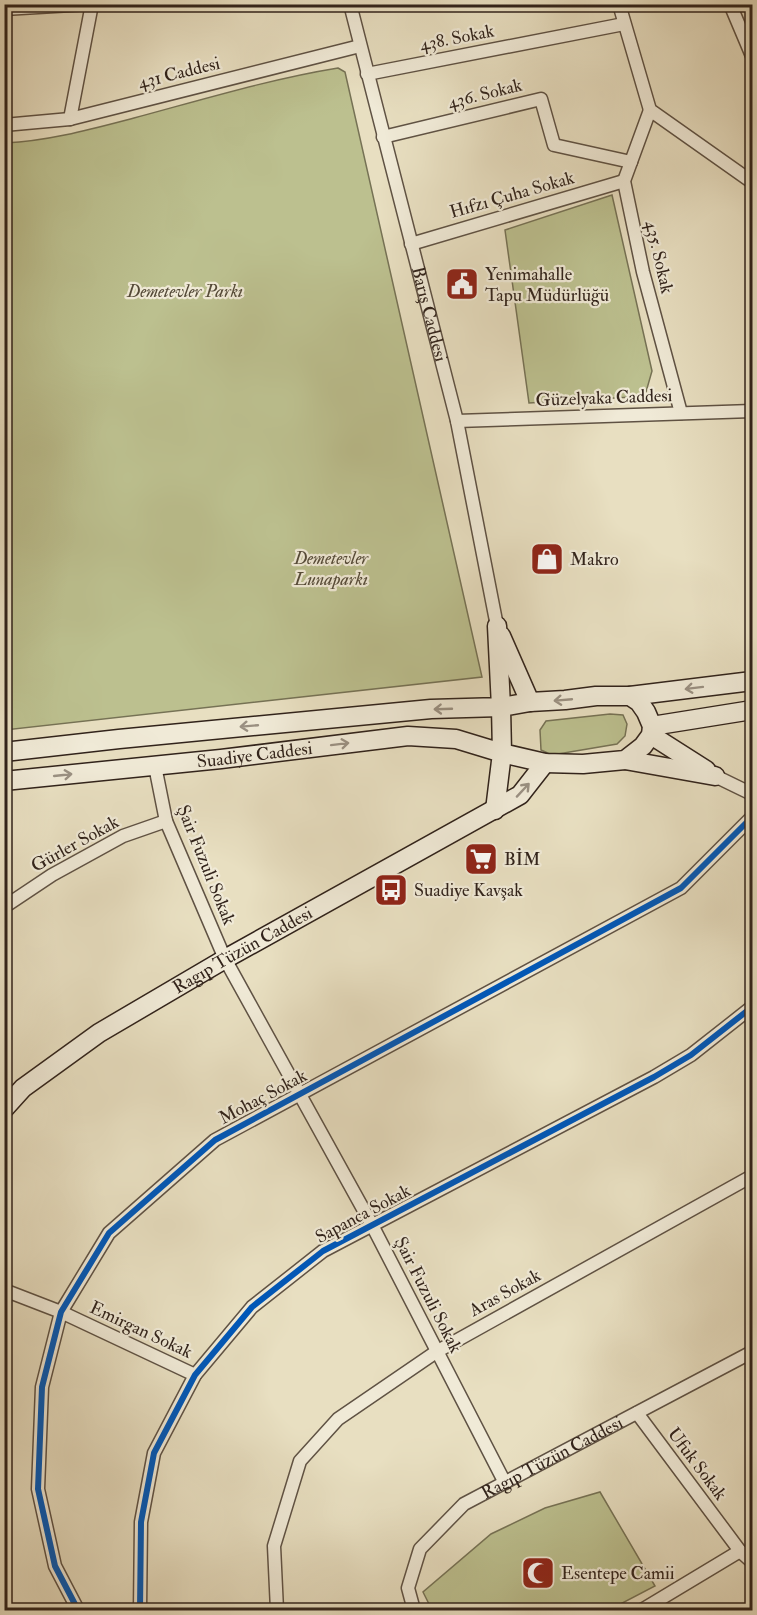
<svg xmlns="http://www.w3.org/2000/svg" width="757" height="1615" viewBox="0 0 757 1615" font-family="'IM FELL Double Pica',serif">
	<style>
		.green { fill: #bcc08f; stroke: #767255; stroke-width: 1.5 }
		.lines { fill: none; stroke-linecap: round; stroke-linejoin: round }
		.street-casing { stroke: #5f5244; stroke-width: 15 }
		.secondary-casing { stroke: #31231b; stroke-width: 21 }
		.street { stroke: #f0ead7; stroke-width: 12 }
		.secondary { stroke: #f0ead7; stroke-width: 18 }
		.cycleway-casing { stroke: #f0ead7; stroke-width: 10 }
		.cycleway { stroke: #0057b8; stroke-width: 6 }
		.oneway { stroke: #9a9082 }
		.labels { text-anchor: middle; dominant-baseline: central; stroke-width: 4.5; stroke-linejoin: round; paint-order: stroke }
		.street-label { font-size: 18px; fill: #31231b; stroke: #f0ead7 }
		.poi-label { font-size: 18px; fill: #31231b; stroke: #f0ead7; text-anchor: start }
		.park-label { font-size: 18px; font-style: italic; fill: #544a38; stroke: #f0ead7 }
	</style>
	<rect width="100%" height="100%" fill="#e8dfc1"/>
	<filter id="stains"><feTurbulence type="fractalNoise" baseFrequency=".00333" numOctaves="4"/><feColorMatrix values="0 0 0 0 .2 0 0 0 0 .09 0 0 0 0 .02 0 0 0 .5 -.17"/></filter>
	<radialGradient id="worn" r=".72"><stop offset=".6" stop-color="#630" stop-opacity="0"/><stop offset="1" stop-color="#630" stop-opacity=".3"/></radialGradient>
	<g class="green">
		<path d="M338,68l7,4 137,605 -477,53v-587c44,-2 87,-14 129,-25 67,-18 136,-39 204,-50z"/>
		<polygon points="612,195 652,371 646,392 632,397 529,403 505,230"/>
		<polygon points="610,714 623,715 627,724 625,736 617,744 552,755 541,750 540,730 546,721"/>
		<polygon points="600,1492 655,1586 609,1610 432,1610 423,1592 491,1534 545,1508"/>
	</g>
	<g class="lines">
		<defs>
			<g id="street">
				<path id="s1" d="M350,4l107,417 40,205"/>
				<polyline points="619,4 650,110 752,182"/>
				<polyline points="730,4 752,56"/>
				<polyline points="4,9 89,4"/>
				<polyline points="367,74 624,24"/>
				<polyline points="650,110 624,181 643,272 681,413"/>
				<polyline points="70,119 92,4"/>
				<polyline points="4,125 70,119 360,46"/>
				<polyline points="383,137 541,99 554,145 631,162"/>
				<polyline points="411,244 624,181"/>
				<polyline points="457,421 752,411"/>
				<polyline points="155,766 166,821 225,959 372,1225 505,1483"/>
				<polyline points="715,776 752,794"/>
				<polyline points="4,907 52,875 123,836 166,821"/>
				<polyline points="4,1290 61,1312 195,1375"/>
				<polyline points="637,1413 740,1551 752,1562"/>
				<polyline points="78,1610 55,1566 38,1489 42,1387 61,1312 109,1233 215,1140 681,888 752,817"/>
				<polyline points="140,1610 141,1522 154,1453 195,1375 252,1307 323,1251 654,1077 691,1055 752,1007"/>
				<polyline points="277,1610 274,1546 300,1461 338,1419 436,1352 752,1176"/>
				<path id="s2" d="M414,1610l-6,-22 12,-39 44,-45 288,-152"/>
				<polyline points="642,1610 740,1551"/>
			</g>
			<g id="secondary">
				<polyline points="501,636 530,702"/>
				<polyline points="630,696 752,681"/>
				<polyline points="652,726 752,710"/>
				<polyline points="651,735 706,770"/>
				<polyline points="4,752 119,739 431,709 501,707 497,626"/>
				<polyline points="625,760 715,776"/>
				<path id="s3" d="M4,781l217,-22 187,-23 48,3 46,14 43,10 38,1 42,-4 18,-14 8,-11 1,-9 -6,-14 -7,-10 -9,-6h-34l-31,4 -35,2 -29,5 1,46 -7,57"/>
				<path id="s4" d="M4,1109l19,-21 76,-55 126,-74 295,-164 25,-32"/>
			</g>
		</defs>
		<use href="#street" class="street-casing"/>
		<use href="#secondary" class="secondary-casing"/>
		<use href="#street" class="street"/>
		<use href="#secondary" class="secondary"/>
		<defs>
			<g id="cycleway">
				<polyline points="78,1610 55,1566 38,1489 42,1387 61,1312 109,1233 215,1140 681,888 752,817"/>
				<polyline points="140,1610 141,1522 154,1453 195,1375 252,1307 323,1251 654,1077 691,1055 752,1007"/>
			</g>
		</defs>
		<use href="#cycleway" class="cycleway-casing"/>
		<use href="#cycleway" class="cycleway"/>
	</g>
	<defs><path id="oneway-shaft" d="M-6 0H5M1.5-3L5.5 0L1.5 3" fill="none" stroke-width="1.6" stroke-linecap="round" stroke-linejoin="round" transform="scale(1.5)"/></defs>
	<g class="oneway">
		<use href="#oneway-shaft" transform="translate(694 688) rotate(173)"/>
		<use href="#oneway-shaft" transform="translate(563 700) rotate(175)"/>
		<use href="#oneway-shaft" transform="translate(443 709) rotate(178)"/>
		<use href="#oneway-shaft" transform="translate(249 726) rotate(175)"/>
		<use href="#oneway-shaft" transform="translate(340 744) rotate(-7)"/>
		<use href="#oneway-shaft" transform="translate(63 775) rotate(-6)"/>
		<use href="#oneway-shaft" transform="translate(523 790) rotate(-47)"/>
	</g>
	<defs>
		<symbol id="civic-square" viewBox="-11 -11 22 22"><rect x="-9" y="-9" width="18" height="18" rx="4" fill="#8f2418" stroke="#f0ead7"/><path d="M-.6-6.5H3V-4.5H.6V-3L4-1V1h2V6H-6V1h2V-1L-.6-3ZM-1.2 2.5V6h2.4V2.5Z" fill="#fff"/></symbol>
		<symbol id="shop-square" viewBox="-11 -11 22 22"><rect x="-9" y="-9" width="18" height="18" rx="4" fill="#8f2418" stroke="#f0ead7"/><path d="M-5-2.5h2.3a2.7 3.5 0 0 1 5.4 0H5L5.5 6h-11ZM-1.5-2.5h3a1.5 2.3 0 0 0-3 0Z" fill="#fff"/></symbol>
		<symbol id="supermarket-square" viewBox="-11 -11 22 22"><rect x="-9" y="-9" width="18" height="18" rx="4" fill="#8f2418" stroke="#f0ead7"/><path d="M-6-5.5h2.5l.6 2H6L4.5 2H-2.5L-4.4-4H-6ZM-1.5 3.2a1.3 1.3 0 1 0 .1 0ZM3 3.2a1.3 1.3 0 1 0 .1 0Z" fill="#fff"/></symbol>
		<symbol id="bus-square" viewBox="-11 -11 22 22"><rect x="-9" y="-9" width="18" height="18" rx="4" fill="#8f2418" stroke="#f0ead7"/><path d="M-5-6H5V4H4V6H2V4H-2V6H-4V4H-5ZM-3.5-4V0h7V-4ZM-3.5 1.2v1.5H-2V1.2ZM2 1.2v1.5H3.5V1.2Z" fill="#fff"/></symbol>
		<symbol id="mosque-square" viewBox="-11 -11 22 22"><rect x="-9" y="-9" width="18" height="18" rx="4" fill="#8f2418" stroke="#f0ead7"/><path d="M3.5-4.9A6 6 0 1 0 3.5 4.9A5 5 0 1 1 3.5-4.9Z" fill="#fff"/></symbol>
	</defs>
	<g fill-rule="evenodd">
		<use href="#civic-square" x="443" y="265" width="38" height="38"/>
		<use href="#shop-square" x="528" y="540" width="38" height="38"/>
		<use href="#supermarket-square" x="462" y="840" width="38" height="38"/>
		<use href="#bus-square" x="372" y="871" width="38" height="38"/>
		<use href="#mosque-square" x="519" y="1554" width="38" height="38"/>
	</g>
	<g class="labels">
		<g class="street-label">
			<text transform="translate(457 38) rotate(-11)">438. Sokak</text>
			<text transform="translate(179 73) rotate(-14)">431 Caddesi</text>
			<text transform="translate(485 94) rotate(-14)">436. Sokak</text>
			<text transform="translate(512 195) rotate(-16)">Hıfzı Çuha Sokak</text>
			<text transform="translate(659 257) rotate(77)">435. Sokak</text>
			<text stroke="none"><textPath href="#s1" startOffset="320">Barış Caddesi</textPath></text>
			<text transform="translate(604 398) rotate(-2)">Güzelyaka Caddesi</text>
			<text stroke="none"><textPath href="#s3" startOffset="252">Suadiye Caddesi</textPath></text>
			<text transform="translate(75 844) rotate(-29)">Gürler Sokak</text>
			<text transform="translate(206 865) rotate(68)">Şair Fuzuli Sokak</text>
			<text stroke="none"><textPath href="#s4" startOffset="288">Ragıp Tüzün Caddesi</textPath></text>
			<text transform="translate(263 1097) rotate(-28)">Mohaç Sokak</text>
			<text transform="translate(363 1214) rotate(-28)">Sapanca Sokak</text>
			<text transform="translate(505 1293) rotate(-29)">Aras Sokak</text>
			<text transform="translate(428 1295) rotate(63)">Şair Fuzuli Sokak</text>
			<text transform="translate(141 1330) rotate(25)">Emirgan Sokak</text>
			<text stroke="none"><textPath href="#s2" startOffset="226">Ragıp Tüzün Caddesi</textPath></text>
			<text transform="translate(697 1464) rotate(53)">Ufuk Sokak</text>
		</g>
		<g class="poi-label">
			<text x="485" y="274">Yenimahalle<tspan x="485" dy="21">Tapu Müdürlüğü</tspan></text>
			<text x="570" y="559">Makro</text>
			<text x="504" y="859">BİM</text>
			<text x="414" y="890">Suadiye Kavşak</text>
			<text x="561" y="1573">Esentepe Camii</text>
		</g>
		<g class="park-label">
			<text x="185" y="291">Demetevler Parkı</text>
			<text x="331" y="558">Demetevler<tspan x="331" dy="21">Lunaparkı</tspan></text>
		</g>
	</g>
	<rect width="757" height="1615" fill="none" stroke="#e8dfc1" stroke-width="24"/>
	<rect x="6" y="6" width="745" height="1603" fill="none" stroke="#31231b" stroke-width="3"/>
	<rect x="12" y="12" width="733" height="1591" fill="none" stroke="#31231b" stroke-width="1.5"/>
	<rect width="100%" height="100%" filter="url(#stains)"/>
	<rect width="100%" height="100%" fill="url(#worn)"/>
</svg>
